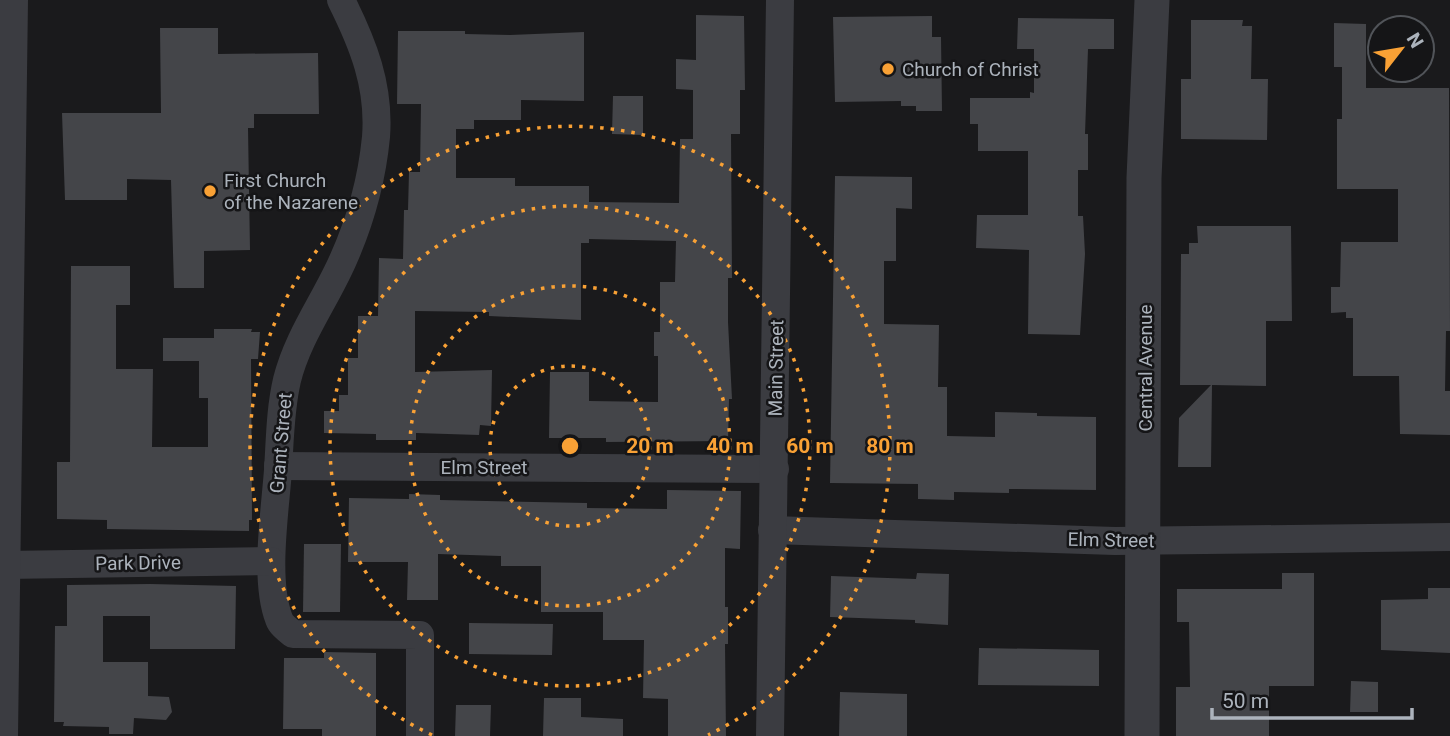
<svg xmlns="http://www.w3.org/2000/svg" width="1450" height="736" viewBox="0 0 1450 736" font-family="Roboto,sans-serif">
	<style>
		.building { fill: #444549 }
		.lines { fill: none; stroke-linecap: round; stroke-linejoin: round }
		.minor { stroke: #3b3c41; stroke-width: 28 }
		.tertiary { stroke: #3b3c41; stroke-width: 35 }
		.ring { fill: none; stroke: #f9a135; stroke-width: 3.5; stroke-dasharray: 3.5 7 }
		.poi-dot { fill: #f9a135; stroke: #151517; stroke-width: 2.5 }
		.labels { text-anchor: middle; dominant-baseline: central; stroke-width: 5; stroke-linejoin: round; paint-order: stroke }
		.poi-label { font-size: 19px; fill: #acb3bc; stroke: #151517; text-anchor: start }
		.street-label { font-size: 19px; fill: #acb3bc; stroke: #151517 }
		.centre { fill: #f9a135; stroke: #151517; stroke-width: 3.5 }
		.ring-label { font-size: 21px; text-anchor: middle; font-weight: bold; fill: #f9a135; stroke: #151517; stroke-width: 5; stroke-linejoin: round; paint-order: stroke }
	</style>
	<rect width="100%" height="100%" fill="#1a1a1c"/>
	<g class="building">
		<polygon points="696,15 744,16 745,90 740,90 740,134 731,134 732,278 728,278 728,322 732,399 729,399 728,441 606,442 606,438 549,438 550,372 589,372 589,401 658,402 658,356 654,356 654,332 660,332 660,282 675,282 676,241 589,239 589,243 581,243 581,320 489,316 489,312 415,311 415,372 492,370 491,426 480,425 479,435 416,433 416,440 376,440 376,434 324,433 324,411 339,411 339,395 348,395 348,358 358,358 358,316 378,316 379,258 403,259 404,210 408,210 409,172 420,172 421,104 397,104 398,31 465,31 465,34 510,35 584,32 584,101 521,100 521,120 474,120 474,129 456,129 456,178 515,178 515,186 589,186 589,202 679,203 680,139 693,139 693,90 676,89 676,59 696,60"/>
		<polygon points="932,16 932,37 941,37 942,111 916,111 916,106 901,106 901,101 835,102 833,17"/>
		<polygon points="1018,18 1114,19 1114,49 1088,49 1085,134 1088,134 1088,170 1078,170 1078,216 1083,216 1085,254 1080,335 1028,334 1029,250 976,248 977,215 1028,215 1028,151 978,151 978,124 970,124 970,98 1030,98 1030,92 1034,93 1034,49 1017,49"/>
		<polygon points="1191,20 1243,20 1242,26 1252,26 1251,79 1268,79 1267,140 1181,139 1181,79 1191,79"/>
		<polygon points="1334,23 1366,24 1366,88 1449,88 1450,331 1446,331 1445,391 1450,391 1450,435 1400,434 1399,376 1353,376 1353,318 1346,318 1346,312 1331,313 1331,287 1340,287 1341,242 1398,242 1398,189 1337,189 1337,119 1342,119 1342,67 1334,67"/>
		<polygon points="160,28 218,28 218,54 318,53 319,114 254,114 254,128 248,128 250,250 204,251 204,288 174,288 171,180 127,179 127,200 65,200 62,113 161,113"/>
		<polygon points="613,96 643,96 643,135 612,134"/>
		<polygon points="835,176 912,177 912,209 896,208 896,261 884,261 884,324 939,325 938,387 947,387 947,436 995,437 995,412 1037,413 1037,416 1096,417 1096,490 1009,489 1009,493 954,492 954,500 918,499 918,484 830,483"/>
		<polygon points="1197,226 1291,226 1292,321 1266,321 1266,386 1212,385 1211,467 1178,467 1179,418 1211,385 1180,385 1181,254 1189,254 1189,243 1198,243"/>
		<polygon points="71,266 130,266 130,305 116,305 116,369 153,369 152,447 208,447 208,398 199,398 199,361 163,361 163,338 214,338 214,329 252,329 251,332 260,332 258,359 251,359 252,520 249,520 249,531 107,529 107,520 57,519 57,462 70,462"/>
		<polygon points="667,490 741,491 740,549 725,548 725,607 728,607 728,644 725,644 726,736 668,736 668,699 643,698 644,640 603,640 603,612 541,612 541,566 501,566 501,556 438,554 438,600 407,600 408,562 348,562 349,498 409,499 409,494 440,495 440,500 587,503 587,508 667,509"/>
		<polygon points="304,544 341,544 340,612 303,612"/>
		<polygon points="917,573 949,574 948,625 915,623 915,620 830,617 831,576 916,579"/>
		<polygon points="1282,573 1314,573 1314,686 1269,686 1269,736 1176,736 1176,687 1190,687 1189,622 1177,622 1177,589 1282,589"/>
		<polygon points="150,584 236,586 235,649 150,649 150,616 103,616 103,662 148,662 148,696 169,697 172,712 166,720 134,718 133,734 109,734 109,727 63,726 64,722 54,722 55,626 67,626 67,585"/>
		<polygon points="1428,588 1450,588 1450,653 1381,650 1381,600 1428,599"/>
		<polygon points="469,623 553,624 552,655 469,654"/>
		<polygon points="979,648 1099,650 1099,686 978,685"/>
		<polygon points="324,652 376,653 376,736 322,736 322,729 283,729 284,658 324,658"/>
		<polygon points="1351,681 1378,682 1378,712 1350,712"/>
		<polygon points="840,692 907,694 907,736 839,736"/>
		<polygon points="544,698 581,698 581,717 623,719 623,736 543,736"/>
		<polygon points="456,705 491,705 490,736 455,736"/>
	</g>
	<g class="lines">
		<g class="minor">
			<path d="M341,0c22,44 39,86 35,137 -4,41 -16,85 -33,123 -18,41 -45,76 -56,120 -7,30 -7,60 -9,90 -3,42 -14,110 1,149 2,6 9,11 14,15l127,1v101"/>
			<polyline points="278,466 775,469"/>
			<polyline points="772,530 1115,541 1450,537"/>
			<polyline points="5,565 271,561"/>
			<polyline points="4,736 14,0"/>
			<polyline points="770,736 780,0"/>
		</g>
		<polyline class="tertiary" points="1142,736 1144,178 1152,0"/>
	</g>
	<g class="ring">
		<circle cx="570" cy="446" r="80"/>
		<circle cx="570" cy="446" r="160"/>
		<circle cx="570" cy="446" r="240"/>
		<path d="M432 735A320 320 0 1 1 708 735"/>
	</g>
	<g class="poi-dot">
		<circle cx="888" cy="69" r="7"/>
		<circle cx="210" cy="191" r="7"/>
	</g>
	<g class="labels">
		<g class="poi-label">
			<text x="902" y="69">Church of Christ</text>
			<text x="224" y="180">First Church<tspan x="224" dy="22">of the Nazarene</tspan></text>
		</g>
		<g class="street-label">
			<text transform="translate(776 368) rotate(-89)">Main Street</text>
			<text transform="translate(1145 368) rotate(-90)">Central Avenue</text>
			<text transform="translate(281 443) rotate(-85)">Grant Street</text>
			<text x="484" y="467">Elm Street</text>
			<text transform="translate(1111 540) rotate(1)">Elm Street</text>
			<text transform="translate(138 563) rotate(-1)">Park Drive</text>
		</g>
	</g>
	<circle cx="570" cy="446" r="10" class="centre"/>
	<g class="ring-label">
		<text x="650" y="453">20 m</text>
		<text x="730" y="453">40 m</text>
		<text x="810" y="453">60 m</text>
		<text x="890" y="453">80 m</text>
	</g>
	<g transform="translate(1401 49) rotate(59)"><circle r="33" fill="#151517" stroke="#515459" stroke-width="2"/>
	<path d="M0-5L12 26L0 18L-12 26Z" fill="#f9a135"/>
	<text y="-10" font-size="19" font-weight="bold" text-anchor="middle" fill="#acb3bc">N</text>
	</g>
	<path d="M1212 708v10h200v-10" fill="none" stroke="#acb3bc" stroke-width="3.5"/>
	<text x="1222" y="708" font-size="21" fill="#acb3bc" stroke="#151517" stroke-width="5" paint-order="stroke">50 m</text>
</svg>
